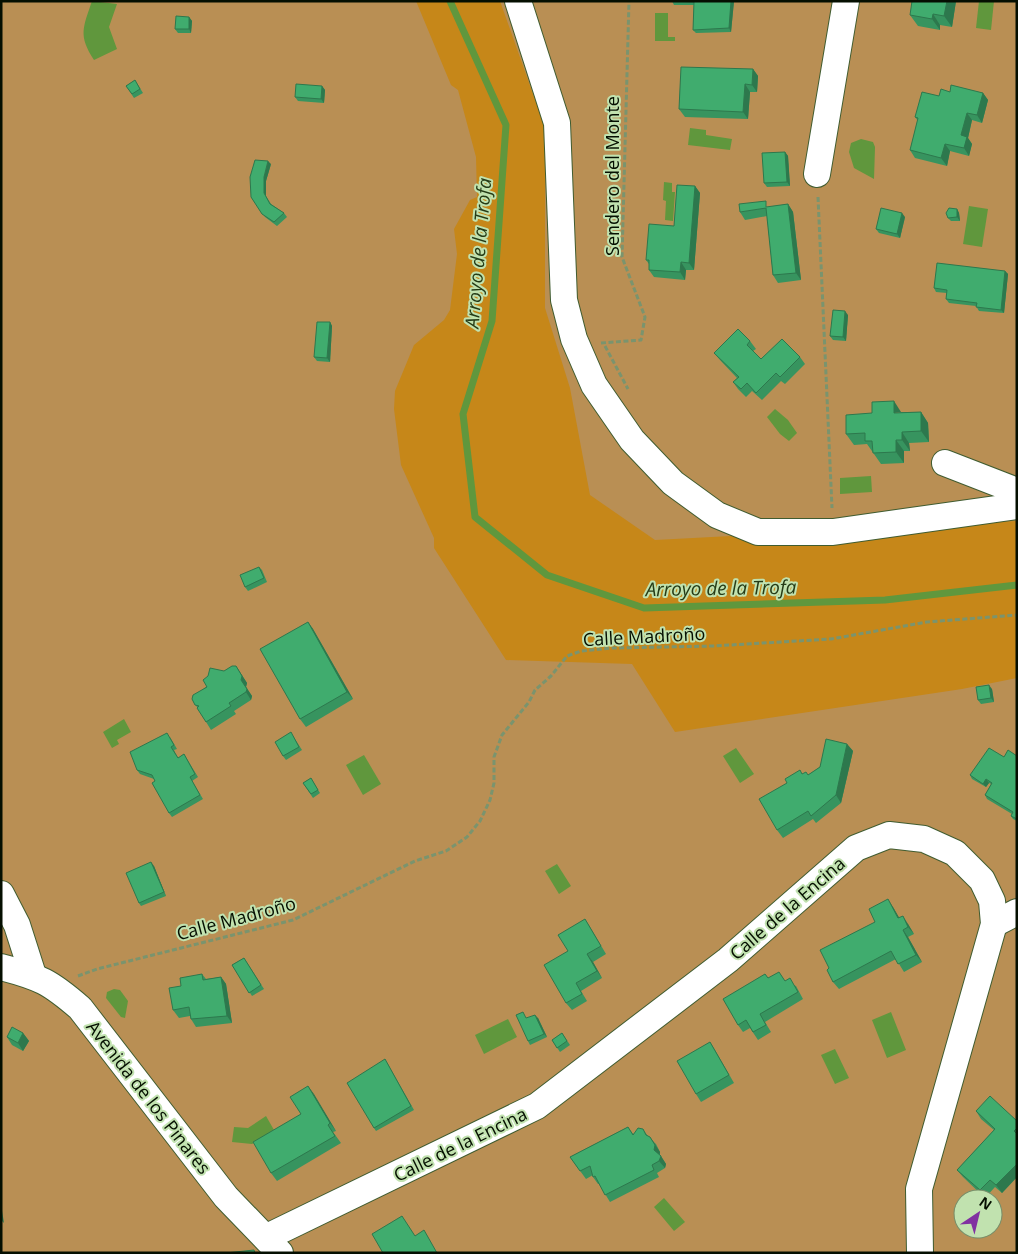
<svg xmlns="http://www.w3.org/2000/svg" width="1018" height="1254" viewBox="0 0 1018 1254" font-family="'Open Sans',sans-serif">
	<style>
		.green { fill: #b98f54; fill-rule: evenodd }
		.forest { fill: #c68719 }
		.water { fill: #60973d }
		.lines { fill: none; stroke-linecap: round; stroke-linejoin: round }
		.stream { stroke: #60973d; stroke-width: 7 }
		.minor-casing { stroke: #405c30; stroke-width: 28 }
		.path { stroke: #7a946e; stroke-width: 3; stroke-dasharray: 5 2.5; stroke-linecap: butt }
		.minor { stroke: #fff; stroke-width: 26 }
		.wall { fill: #37945f }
		.shaded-wall { fill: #2d784d }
		.building { fill: #40ac6e; stroke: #2d784d }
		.labels { text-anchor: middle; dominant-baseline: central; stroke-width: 4; stroke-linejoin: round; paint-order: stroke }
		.street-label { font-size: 18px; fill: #050f01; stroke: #c1e2af }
		.water-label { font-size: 19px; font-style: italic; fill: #253b16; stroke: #c1e2af }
	</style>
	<rect width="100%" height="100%" fill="#b4d5a3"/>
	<path class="green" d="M1,1h1016v1252h-1016zM963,1199h30v30h-30z"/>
	<polygon class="forest" points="416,1 500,1 545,128 545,308 570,388 590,495 655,540 1017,521 1017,678 962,689 675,732 632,664 506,660 434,548 434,538 401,465 394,409 395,391 414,345 444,320 450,310 457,254 454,229 470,200 477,197 476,157 458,90 451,85"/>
	<g class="water">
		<path d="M92,1l25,3 -8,23 8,22 -23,11c-16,-25 -11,-32 -2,-59z"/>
		<polygon points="979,1 994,1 991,30 976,28"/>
		<polygon points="655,13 668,13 668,37 675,37 675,41 655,41"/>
		<polygon points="690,128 706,130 706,135 732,139 730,150 688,145"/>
		<polygon points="861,139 873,142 875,147 874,179 854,168 849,152 851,143"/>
		<polygon points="664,182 672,183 672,192 675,192 673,221 665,220 666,201 663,200"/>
		<polygon points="969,206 988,209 982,247 963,244"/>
		<polygon points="775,409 788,420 797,433 789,441 780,434 767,417"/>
		<polygon points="871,476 872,492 840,494 840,478"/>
		<polygon points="124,719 131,732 117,740 119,744 112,748 103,732"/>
		<polygon points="736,748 754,774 740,783 723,756"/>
		<polygon points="364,755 381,784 363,795 346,765"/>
		<polygon points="557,864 571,886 559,894 545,871"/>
		<polygon points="114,989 120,990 128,1001 125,1018 121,1017 106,998 107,992"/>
		<polygon points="891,1012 906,1050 887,1058 872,1020"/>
		<polygon points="508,1019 517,1037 484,1054 475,1035"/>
		<polygon points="835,1049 849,1078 835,1084 821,1055"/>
		<polygon points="266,1116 274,1130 252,1144 232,1142 234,1127 248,1128"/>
		<polygon points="664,1198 685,1222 674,1231 654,1207"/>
	</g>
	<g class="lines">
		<polyline class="stream" points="450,1 506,125 492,321 463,414 475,517 547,575 644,608 885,600 1017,585"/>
		<defs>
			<g id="minor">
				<polyline points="518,1 557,123 564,300 574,339 594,385 632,440 673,483 717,515 758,532 833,532 1017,506"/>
				<polyline points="817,174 846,1"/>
				<polyline points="945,463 1017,491"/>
				<polyline points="1,894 17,925 33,975"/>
				<polyline points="994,924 1017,912"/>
				<path d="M1,967c39,10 49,15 79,41l146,189 54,56"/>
				<polyline points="267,1237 537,1106 728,960 856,848 889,835 924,839 955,853 982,880 992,901 994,924 919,1189 920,1253"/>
			</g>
		</defs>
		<use href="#minor" class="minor-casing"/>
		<g class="path">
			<polyline points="818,197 832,508"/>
			<polyline points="601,343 641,340 645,317 622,257 629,1"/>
			<polyline points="605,346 628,389"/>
			<polyline points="78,976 97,969 293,920 415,861 446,851 467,837 480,821 490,800 494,783 494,757 502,735 529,702 535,690 551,676 567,656 581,651 613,648 713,646 831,639 927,622 1017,615"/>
		</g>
		<use href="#minor" class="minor"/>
	</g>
	<g class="wall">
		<polygon points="672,1 734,1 731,32 696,33 693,30 694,5 674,5"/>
		<polygon points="956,1 952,27 940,25 940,30 918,26 910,15"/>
		<polygon points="189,17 192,21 191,33 178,33 175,29"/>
		<polygon points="753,69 758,76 757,92 750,92 748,119 685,117 679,109"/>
		<polygon points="135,80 143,93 134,98 126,86"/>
		<polygon points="322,86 325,90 324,103 298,101 295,97"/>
		<polygon points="950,92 983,93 988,100 982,123 972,120 968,138 972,144 969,156 950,151 947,166 915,158 910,150 918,121 915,117"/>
		<polygon points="785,152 788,156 790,186 767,187 764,183"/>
		<polygon points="271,164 266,181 266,196 271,204 284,213 287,217 277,226 265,217 251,197"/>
		<polygon points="695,186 700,193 694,270 686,270 685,280 654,277 649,270 649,264 646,260 674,226"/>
		<polygon points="788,204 793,212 801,280 778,283 773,275 767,216 745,220 740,212"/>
		<polygon points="957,209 959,213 960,221 951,221 948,218"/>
		<polygon points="905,217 900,238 879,233 876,229"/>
		<polygon points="1005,271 1008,274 1004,313 979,311 976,306 949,303 946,299 947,293 936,292 934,288"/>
		<polygon points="848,315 846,341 833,340 830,336"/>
		<polygon points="330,322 332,326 330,362 317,361 314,357"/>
		<polygon points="750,341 756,349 753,351 761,359 800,357 805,364 785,384 781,381 762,400 752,391 746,397 738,389 733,382 737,378 720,360 714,353"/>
		<polygon points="901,412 921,412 928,423 929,442 909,443 910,451 904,451 904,463 881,464 867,444 854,445 846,434"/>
		<polygon points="259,567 262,570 267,582 248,591 245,587"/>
		<polygon points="308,622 313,629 353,699 306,727 300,719"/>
		<polygon points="236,666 247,683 246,687 252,696 251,700 234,711 236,714 211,730 192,699 224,671"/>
		<polygon points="992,689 994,702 981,704 978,700"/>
		<polygon points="293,736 302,750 286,760 283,756"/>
		<polygon points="170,737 177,749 174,750 178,758 184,754 198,777 192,781 203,799 172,817 169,813 154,779 140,774 137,770"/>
		<polygon points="847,744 853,751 841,803 816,823 813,819 783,838 777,830 808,775 820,767"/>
		<polygon points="1017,756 1017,821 1013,819 1011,816 1012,814 987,799 985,795 991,784 989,783 986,787 972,779 970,775"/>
		<polygon points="311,778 320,793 313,798 303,783"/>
		<polygon points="154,866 166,896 141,906 139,903"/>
		<polygon points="893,907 899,918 908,924 914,934 908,937 922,962 904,972 896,959 839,989 833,982 829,968 875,922"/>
		<polygon points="585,919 590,927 606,954 593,962 602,978 581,991 587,1001 572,1010 566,1003 568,951"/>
		<polygon points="244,958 264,989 252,996 232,965"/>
		<polygon points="202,974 206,979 221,977 226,984 232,1023 196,1027 191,1019 190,1016 179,1018 173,1010 181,986"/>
		<polygon points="765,974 768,978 785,981 796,986 803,999 765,1022 771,1032 758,1040 750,1028 743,1032 738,1025"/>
		<polygon points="527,1018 538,1018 547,1037 530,1045 528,1041"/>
		<polygon points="23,1033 29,1041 23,1051 12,1045 7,1037"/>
		<polygon points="562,1033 570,1045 560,1052 552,1040"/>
		<polygon points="710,1042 715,1050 734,1083 701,1102 696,1094"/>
		<polygon points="385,1059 414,1110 376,1131 374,1128"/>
		<polygon points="308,1086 336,1131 333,1132 341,1143 277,1181 271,1173 301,1114"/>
		<polygon points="976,1111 1017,1121 1017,1177 1002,1193 995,1187 985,1198 963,1177 957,1170 994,1130 981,1119"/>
		<polygon points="628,1127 633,1134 643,1129 647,1135 656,1144 660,1152 660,1155 666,1164 665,1168 657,1173 659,1177 610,1202 599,1184 598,1184 593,1177 593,1175 586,1179 570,1157"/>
	</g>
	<g class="shaded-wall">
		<polygon points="731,1 734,1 731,32 729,28"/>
		<polygon points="947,1 956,1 952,27 944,16"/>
		<polygon points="933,14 940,25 940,30 932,19"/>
		<polygon points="189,17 192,21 191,33 189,29"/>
		<polygon points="753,69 758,76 757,92 752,85"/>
		<polygon points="745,84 750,92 748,119 743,112"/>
		<polygon points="322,86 325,90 324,103 321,99"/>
		<polygon points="983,93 988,100 982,123 977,115"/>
		<polygon points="967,113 972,120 968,138 972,144 969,156 964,148 961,135"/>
		<polygon points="945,144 950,151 947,166 941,158"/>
		<polygon points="785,152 788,156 790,186 787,182"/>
		<polygon points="268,161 271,164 266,181 266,196 264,193 264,177"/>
		<polygon points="695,186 700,193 694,270 689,263"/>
		<polygon points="788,204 793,212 801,280 796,273"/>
		<polygon points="957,209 959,213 960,221 957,217"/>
		<polygon points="902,213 905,217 900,238 897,234"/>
		<polygon points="681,262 686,270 685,280 680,272"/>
		<polygon points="1005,271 1008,274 1004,313 1001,310"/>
		<polygon points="845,311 848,315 846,341 843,337"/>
		<polygon points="330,322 332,326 330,362 327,358"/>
		<polygon points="894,401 901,412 894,413"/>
		<polygon points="921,412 928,423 929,442 921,431"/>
		<polygon points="902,432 909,443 910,451 902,440"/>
		<polygon points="896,440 904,451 904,463 896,452"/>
		<polygon points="308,622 313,629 353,699 347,692"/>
		<polygon points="236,666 247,683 246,687 252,696 251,700 246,692"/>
		<polygon points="989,685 992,689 994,702 991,698"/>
		<polygon points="847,744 853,751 841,803 836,795"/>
		<polygon points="986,779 989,783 986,787 983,784"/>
		<polygon points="151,862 154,866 166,896 164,892"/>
		<polygon points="888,899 893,907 904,926 898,918"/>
		<polygon points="903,916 908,924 914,934 908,927"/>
		<polygon points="903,930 908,937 922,962 916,955"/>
		<polygon points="587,954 593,962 602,978 597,971"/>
		<polygon points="221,977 226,984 232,1023 227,1016"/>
		<polygon points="535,1015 538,1018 547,1037 544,1034"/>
		<polygon points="23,1033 29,1041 23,1051 18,1043"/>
		<polygon points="308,1086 314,1094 336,1131 330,1123"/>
		<polygon points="650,1137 660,1152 659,1158 654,1150"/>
		<polygon points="661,1156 666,1164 665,1168 659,1161"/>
		<polygon points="1017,1164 1017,1177 1002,1193 996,1185"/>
		<polygon points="1,1205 4,1223 1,1220"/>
	</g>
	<g class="building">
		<polygon points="672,1 731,1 729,28 693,30 694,2"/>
		<polygon points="912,1 947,1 944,16 933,14 932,19 910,15"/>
		<polygon points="176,16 189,17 189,29 175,29"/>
		<polygon points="681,67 753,69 752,85 745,84 743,112 679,109"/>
		<polygon points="135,80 140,89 132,94 126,86"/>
		<polygon points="296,84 322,86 321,99 295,97"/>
		<polygon points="951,85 983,93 977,115 967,113 961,135 967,137 964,148 945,144 941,158 910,150 918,118 915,117 922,92 939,96 941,89 950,92"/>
		<polygon points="785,152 787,182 764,183 762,153"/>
		<polygon points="255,160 268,161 264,177 264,193 270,204 284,213 274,222 262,214 251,197 250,177"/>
		<polygon points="677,185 695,186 689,263 681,262 680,272 649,270 649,260 646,260 649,224 674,226"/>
		<polygon points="766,201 766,207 788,204 796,273 773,275 766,208 740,212 739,204"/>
		<polygon points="881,208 902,213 897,234 876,229"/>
		<polygon points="949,208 957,209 957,217 948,218 946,213"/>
		<polygon points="937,263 1005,271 1001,310 976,307 977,303 946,299 947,290 934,288"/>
		<polygon points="833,310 845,311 843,337 830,336"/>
		<polygon points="317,322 330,322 327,358 314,357"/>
		<polygon points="738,329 750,341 747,345 761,359 782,339 800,357 780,377 776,373 756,393 747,383 741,389 733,382 739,377 714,353"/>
		<polygon points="894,401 894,413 921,412 921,431 902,432 902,440 896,440 896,452 873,453 872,441 865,441 865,433 846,434 846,415 872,413 872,402"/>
		<polygon points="259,567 264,578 245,587 240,575"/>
		<polygon points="308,622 347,692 300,719 260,649"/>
		<polygon points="232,666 236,666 242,676 241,680 247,689 246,692 229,703 231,706 206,722 197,708 199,706 195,705 192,699 193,695 207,687 203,680 208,676 210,668 224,671"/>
		<polygon points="989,685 991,698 978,700 976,687"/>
		<polygon points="291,732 299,747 283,756 275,742"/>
		<polygon points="167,733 174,745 171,747 178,758 184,754 195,774 190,777 200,795 169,813 152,783 155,781 152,775 137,770 130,752"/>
		<polygon points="826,739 847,744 836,795 811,816 808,811 777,830 759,799 787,783 785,779 800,770 802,774 806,772 808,775 820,767"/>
		<polygon points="989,748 1004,757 1008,750 1017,756 1017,819 1011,816 1013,812 985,795 992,783 986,779 983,784 970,775"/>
		<polygon points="311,778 318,790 311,794 303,783"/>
		<polygon points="151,862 164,892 139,903 126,873"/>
		<polygon points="888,899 898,918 903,916 908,927 903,930 916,955 898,964 891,951 833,982 827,970 829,968 820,950 875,922 869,909"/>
		<polygon points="585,919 601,946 587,954 597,971 576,983 582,994 566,1003 544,965 568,951 558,935"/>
		<polygon points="244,958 261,985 249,993 232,965"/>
		<polygon points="779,972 785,981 790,978 798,992 760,1014 766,1025 753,1032 746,1020 738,1025 723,999 765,974 768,978"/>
		<polygon points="202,974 203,980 221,977 227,1016 191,1019 189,1007 173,1010 169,988 181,986 180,978"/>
		<polygon points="523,1012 526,1018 535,1015 544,1034 528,1041 516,1015"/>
		<polygon points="12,1027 23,1033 18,1043 7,1037"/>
		<polygon points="562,1033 567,1041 557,1048 552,1040"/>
		<polygon points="710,1042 729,1075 696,1094 677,1061"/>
		<polygon points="385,1059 411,1106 374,1128 347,1083"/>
		<polygon points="308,1086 330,1123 328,1125 335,1136 271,1173 253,1142 301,1114 290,1097"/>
		<polygon points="990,1096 1017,1121 1017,1128 1014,1131 1017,1134 1017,1164 996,1185 990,1180 980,1190 957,1170 995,1129 976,1111"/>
		<polygon points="628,1127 633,1135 638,1128 643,1129 646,1135 650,1137 655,1145 654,1150 661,1156 659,1161 652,1165 654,1170 605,1195 595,1176 593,1177 590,1166 580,1171 570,1157"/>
		<polygon points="402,1216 415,1236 424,1230 437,1253 383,1253 372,1234"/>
		<polygon points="254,1250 255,1253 226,1253"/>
	</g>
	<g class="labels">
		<g class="street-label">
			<text transform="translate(612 176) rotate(-90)">Sendero del Monte</text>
			<text transform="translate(644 636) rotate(-3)">Calle Madroño</text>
			<text transform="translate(787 908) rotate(-41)">Calle de la Encina</text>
			<text transform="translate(236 918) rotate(-15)">Calle Madroño</text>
			<text transform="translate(149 1097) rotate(52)">Avenida de los Pinares</text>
			<text transform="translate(460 1144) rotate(-26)">Calle de la Encina</text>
		</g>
		<g class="water-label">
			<text transform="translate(478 253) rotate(-85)">Arroyo de la Trofa</text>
			<text transform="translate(721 588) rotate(-1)">Arroyo de la Trofa</text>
		</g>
	</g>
	<rect width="1018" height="1254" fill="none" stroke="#050f01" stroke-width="5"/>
	<g transform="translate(978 1214) rotate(35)"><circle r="24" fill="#c1e2af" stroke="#768e69"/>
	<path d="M0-4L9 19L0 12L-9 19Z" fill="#8131a1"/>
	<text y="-8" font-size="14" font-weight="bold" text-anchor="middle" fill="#050f01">N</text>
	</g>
</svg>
